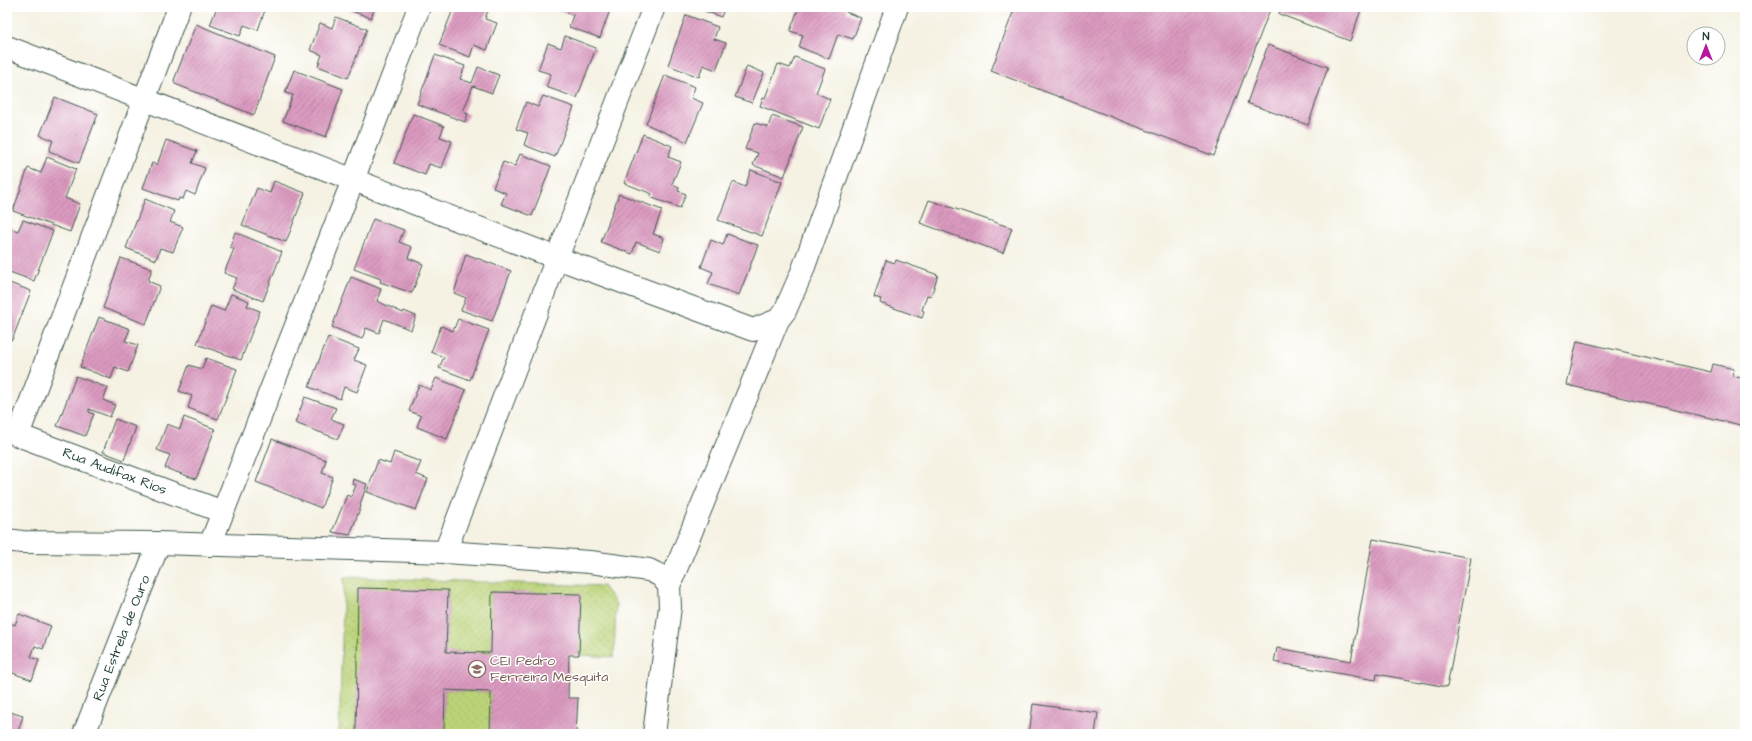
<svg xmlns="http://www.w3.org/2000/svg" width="1752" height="741" viewBox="0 0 1752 741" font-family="'Architects Daughter',sans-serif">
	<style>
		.grass { fill: url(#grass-dots); stroke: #6d8856 }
		.building { fill: url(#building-hatch) }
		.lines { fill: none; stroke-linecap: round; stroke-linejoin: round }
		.minor-casing { stroke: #3f584e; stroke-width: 24 }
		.minor { stroke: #fff; stroke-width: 22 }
		.labels { text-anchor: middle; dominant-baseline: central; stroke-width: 3; stroke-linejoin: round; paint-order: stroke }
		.street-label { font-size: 14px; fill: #1f3d34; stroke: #fff }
		.education-label { font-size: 14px; fill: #785e54; stroke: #fff; text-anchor: start }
	</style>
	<defs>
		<pattern id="grass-dots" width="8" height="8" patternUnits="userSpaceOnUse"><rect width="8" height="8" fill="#bbd378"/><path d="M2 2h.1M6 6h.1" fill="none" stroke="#a0b668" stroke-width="1.8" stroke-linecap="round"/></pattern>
		<pattern id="building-hatch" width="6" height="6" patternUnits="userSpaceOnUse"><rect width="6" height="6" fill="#db9ac0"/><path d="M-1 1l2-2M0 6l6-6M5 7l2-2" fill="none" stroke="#b17f9d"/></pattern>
	</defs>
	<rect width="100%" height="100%" fill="#fff"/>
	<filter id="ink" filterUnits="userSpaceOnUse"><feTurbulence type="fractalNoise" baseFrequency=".025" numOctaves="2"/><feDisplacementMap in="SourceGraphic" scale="8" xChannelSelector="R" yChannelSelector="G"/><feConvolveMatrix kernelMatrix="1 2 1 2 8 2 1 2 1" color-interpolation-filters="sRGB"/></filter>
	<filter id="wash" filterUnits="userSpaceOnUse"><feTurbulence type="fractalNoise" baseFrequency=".012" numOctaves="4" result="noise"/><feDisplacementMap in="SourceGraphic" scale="16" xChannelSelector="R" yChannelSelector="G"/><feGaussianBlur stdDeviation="0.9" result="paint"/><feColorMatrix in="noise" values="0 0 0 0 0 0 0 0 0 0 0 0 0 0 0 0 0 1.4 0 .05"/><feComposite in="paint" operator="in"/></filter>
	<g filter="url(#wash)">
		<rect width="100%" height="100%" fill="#f5f2e3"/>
		<g class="grass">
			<polygon points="344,577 603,586 616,604 614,657 579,655 580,594 492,592 491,653 446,652 448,590 356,734 339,734"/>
			<polygon points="445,690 491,692 490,734 444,734"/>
		</g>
		<g id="blocks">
			<g class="building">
				<polygon points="217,7 266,7 258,30 244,25 240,36 210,25"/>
				<polygon points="341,7 375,7 371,18"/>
				<polygon points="454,7 489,8 485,19 497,23 487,50 474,45 470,57 439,45"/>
				<polygon points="504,7 514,7 512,10"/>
				<polygon points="562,7 611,7 600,38 569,27 573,15 561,11"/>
				<polygon points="694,7 725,7 721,17"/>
				<polygon points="729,7 740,7 738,11"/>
				<polygon points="799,7 812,9 813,7 841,7 847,9 846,12 861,18 853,39 838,34 829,59 799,47 803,35 790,31"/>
				<polygon points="1015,7 1271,7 1214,156 991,71"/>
				<polygon points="1282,7 1362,7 1350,41 1279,14"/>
				<polygon points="686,15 718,27 714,39 726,43 716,70 703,65 699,77 668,65"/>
				<polygon points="336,17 367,29 348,78 318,66 322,55 310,50 320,23 332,28"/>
				<polygon points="196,24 275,57 254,115 175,84 174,80"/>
				<polygon points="565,36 596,48 577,98 546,87 551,74 538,70 548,43 561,48"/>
				<polygon points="1268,45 1328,67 1308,125 1247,103"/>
				<polygon points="435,55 465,66 460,79 472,83 478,67 499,75 492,93 473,86 463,112 468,114 465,122 417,104"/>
				<polygon points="795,57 825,69 816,93 830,99 819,129 760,106 763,98 765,98 778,64 790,68"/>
				<polygon points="747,66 764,73 752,103 735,97"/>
				<polygon points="294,70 343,89 326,137 283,121 293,95 285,93"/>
				<polygon points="665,75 695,87 691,98 703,103 687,142 646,124"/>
				<polygon points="543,96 574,107 555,157 524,145 528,133 516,129 526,102 538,107"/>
				<polygon points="55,97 98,114 79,163 49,151 53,140 40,135"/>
				<polygon points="413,114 444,126 440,137 452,141 442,168 429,164 425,175 394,163"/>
				<polygon points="772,116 803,127 784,177 753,165 758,153 745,149 755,123 768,127"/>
				<polygon points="643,134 672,146 668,157 681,162 672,184 679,187 678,191 686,194 680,208 650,197 652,194 624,183"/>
				<polygon points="166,140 197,151 192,163 205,168 195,195 186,191 183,199 179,198 178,201 143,188 152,163 157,165"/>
				<polygon points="520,154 551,166 532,216 501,204 506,193 493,188 503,162 515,166"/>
				<polygon points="47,157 76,169 65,198 80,204 70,232 13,211 28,168 41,173"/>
				<polygon points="751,170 782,182 762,236 718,220 733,182 745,187"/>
				<polygon points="274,181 305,193 286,242 242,225 257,188 270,193"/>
				<polygon points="619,194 662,210 653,234 664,238 660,251 636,242 632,254 601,242"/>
				<polygon points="145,199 174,211 170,222 183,227 173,252 160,248 156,260 126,248"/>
				<polygon points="929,200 1012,228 1003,253 920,223"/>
				<polygon points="373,219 404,230 399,242 412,247 408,258 423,264 412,293 380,282 381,279 354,269"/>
				<polygon points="23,220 53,231 34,281 7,271 9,257 7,257 7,227 18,231"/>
				<polygon points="235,232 282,252 263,301 232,289 237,278 224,273 234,249 230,247"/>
				<polygon points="727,234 758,245 739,295 708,284 713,272 701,267 711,240 723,245"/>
				<polygon points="466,254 511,271 492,321 461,310 466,298 454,293"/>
				<polygon points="121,258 152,269 148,281 160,286 146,324 103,308"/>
				<polygon points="886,260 895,263 896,260 938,275 931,296 927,295 922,310 924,311 922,318 880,303 881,299 874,297"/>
				<polygon points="351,277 381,289 377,301 403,313 404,311 416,316 411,330 384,319 379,333 366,328 362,339 332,327"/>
				<polygon points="7,282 31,291 12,340 7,339"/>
				<polygon points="231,294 249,301 247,306 260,311 241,360 197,344 211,306 224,311"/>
				<polygon points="99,317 130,329 125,341 138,345 128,372 115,367 111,379 80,367"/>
				<polygon points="458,319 489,330 470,380 439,368 444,357 431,352 441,326 453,331"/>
				<polygon points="328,337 359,349 354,360 367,365 357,392 344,387 340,399 309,387"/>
				<polygon points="1577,341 1711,372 1713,364 1734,369 1733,376 1745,379 1745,426 1567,385"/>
				<polygon points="206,358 237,369 218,419 188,408 192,396 179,391 189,365 202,369"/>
				<polygon points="76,376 108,388 103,400 115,405 110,417 89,409 89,412 94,414 85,436 57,426"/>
				<polygon points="436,378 466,390 447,439 417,427 421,416 409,411 419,385 431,390"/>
				<polygon points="305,397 336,408 331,419 344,424 338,439 295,423"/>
				<polygon points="184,417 215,429 196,479 165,468 170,455 157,450 167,424 180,429"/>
				<polygon points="115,419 136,427 124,460 103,452"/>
				<polygon points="272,439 326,460 322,473 333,477 321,508 256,482"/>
				<polygon points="394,452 421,462 416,474 428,479 416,510 367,492 378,460 390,464"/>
				<polygon points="353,479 367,484 360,505 361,506 350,535 332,532 347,495 351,497 356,485 352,484"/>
				<polygon points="1373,539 1471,558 1447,687 1377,674 1376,680 1274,662 1277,648 1351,661"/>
				<polygon points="358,588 448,590 446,652 491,653 492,592 581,594 579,655 569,655 568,698 578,698 576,734 490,734 491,692 445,690 444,734 356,734"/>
				<polygon points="19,614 51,626 43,649 35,646 31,657 39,660 32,680 7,671 7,622 15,625"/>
				<polygon points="1033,704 1098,713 1095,734 1029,734"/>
				<polygon points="7,711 23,716 17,734 7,734"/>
			</g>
		</g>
	</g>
	<g filter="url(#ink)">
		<use href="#blocks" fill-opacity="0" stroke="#3f584e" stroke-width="1"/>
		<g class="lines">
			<defs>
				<g id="minor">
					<polyline points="7,47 557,258 753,330 778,320 785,311 802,272 897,7"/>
					<path id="s1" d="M7,431l216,81"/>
					<polyline points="18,435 179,7"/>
					<polyline points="7,540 22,542 159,543 445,552 590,562 649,570 661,576 669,586 670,607 654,734"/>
					<polyline points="210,545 353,180 419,7"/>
					<polyline points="445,552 557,258 654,7"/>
					<polyline points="669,586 778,320"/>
					<path id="s2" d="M84,734l75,-191"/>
				</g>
			</defs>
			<use href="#minor" class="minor-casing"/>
			<use href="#minor" class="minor"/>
		</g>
	</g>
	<defs>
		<symbol id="school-ring" viewBox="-11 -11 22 22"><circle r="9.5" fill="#fff" stroke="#8d6e63" stroke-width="1.5"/><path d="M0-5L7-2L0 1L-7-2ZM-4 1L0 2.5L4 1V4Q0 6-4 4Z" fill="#8d6e63"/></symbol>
	</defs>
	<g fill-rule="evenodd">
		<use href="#school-ring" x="467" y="659" width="20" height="20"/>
	</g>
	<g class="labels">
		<g class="street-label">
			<text stroke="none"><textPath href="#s1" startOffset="115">Rua Audifax Rios</textPath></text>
			<text stroke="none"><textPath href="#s2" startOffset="103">Rua Estrela de Ouro</textPath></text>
		</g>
		<g class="education-label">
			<text x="490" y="661">CEI Pedro<tspan x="490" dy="16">Ferreira Mesquita</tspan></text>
		</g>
	</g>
	<rect width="1752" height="741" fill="none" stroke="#fff" stroke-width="24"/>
	<g transform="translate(1706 46)"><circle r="19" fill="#ffffff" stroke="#a5b1ae"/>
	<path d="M0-3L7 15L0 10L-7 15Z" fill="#b5179e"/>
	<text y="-6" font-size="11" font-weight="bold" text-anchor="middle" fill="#1f3d34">N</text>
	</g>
</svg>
